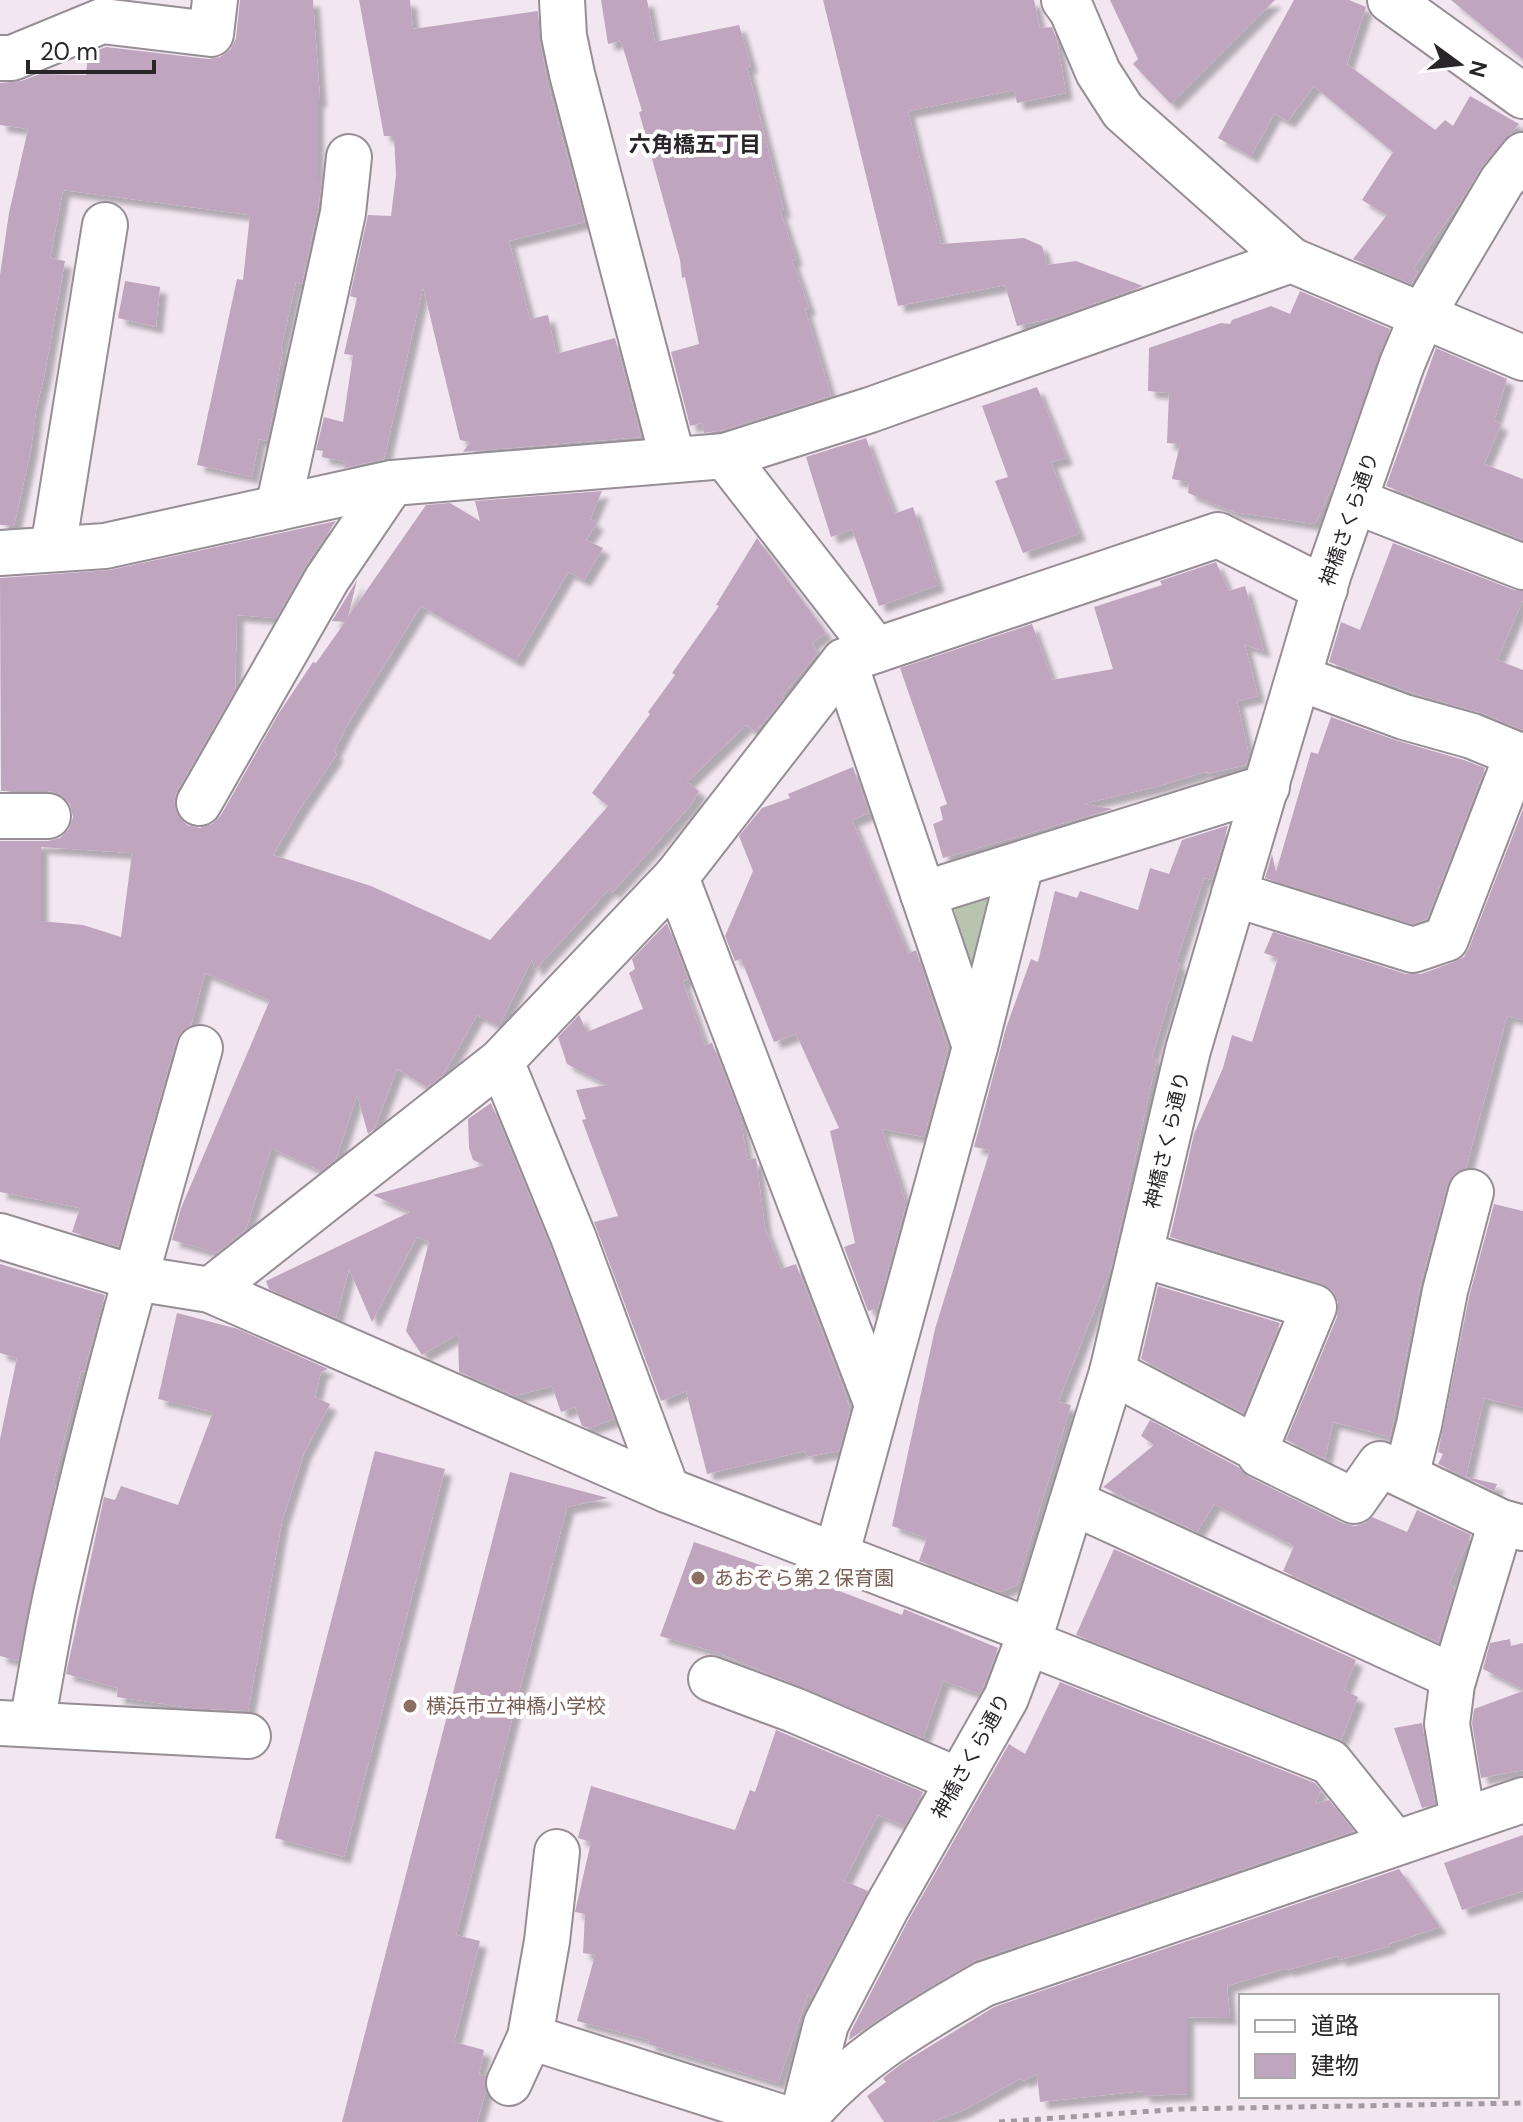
<svg xmlns="http://www.w3.org/2000/svg" width="1523" height="2122" viewBox="0 0 1523 2122" font-family="'DM Sans','Noto Sans JP',sans-serif">
	<style>
		.green { fill: #b7c4b0 }
		.building { fill: #c0a5be; fill-rule: evenodd; filter: url(#shadow) }
		.lines { fill: none; stroke-linecap: round; stroke-linejoin: round }
		.minor-casing { stroke: #968d95; stroke-width: 48 }
		.path { stroke: #a29aa1; stroke-width: 5; stroke-dasharray: 6 6; stroke-linecap: butt }
		.minor { stroke: #fff; stroke-width: 44 }
		.education-dot { fill: #8d6e63; stroke: #fff; stroke-width: 3 }
		.labels { text-anchor: middle; dominant-baseline: central; stroke-width: 8; stroke-linejoin: round; paint-order: stroke }
		.street-label { font-size: 20px; fill: #292529; stroke: #fff }
		.education-label { font-size: 20px; fill: #785e54; stroke: #fff; text-anchor: start }
		.neighbourhood-label { font-size: 22px; font-weight: bold; fill: #292529; stroke: #fff }
	</style>
	<defs>
		<filter id="shadow"><feDropShadow dx="7" dy="7" stdDeviation="2" flood-color="#0004"/></filter>
	</defs>
	<rect width="100%" height="100%" fill="#f2e7f1"/>
	<polygon class="green" points="996,883 974,980 951,898"/>
	<g class="building">
		<polygon points="240,0 313,0 320,100 317,100 317,179 322,179 318,209 302,284 296,282 281,348 283,349 273,403 275,404 267,441 259,439 252,477 197,465 237,279 243,280 250,215 63,190 50,258 65,261 44,377 36,410 31,449 14,526 0,525 0,275 9,213 28,129 0,125 0,83 21,81 40,74 86,75 88,54 106,47 208,59 220,57 230,50 236,38"/>
		<polygon points="359,0 410,0 413,29 538,11 540,41 548,85 585,222 509,241 530,319 548,315 556,354 615,338 641,437 463,452 470,442 460,440 423,287 384,459 344,468 347,462 322,457 323,451 316,450 324,417 343,422 353,355 344,354 357,298 350,296 368,215 391,216 396,175 394,136 384,136"/>
		<polygon points="601,0 647,0 655,42 739,25 751,66 747,67 784,211 780,211 796,259 792,260 809,308 805,309 831,396 723,430 704,433 702,423 690,426 671,352 699,344 685,277 682,278 680,260 639,112 642,111 621,41 608,44"/>
		<polygon points="823,0 1034,0 1040,28 1052,27 1057,40 1066,93 1017,103 1014,90 908,111 941,244 1024,238 1042,246 1047,265 1076,261 1143,286 1057,317 1017,326 1005,285 898,306"/>
		<polygon points="1110,0 1275,0 1171,104 1133,64 1138,59"/>
		<polygon points="1294,0 1349,0 1366,7 1347,64 1435,130 1445,120 1453,126 1470,96 1519,124 1481,168 1461,201 1413,269 1418,272 1411,284 1353,259 1387,215 1362,200 1393,152 1314,86 1288,121 1274,114 1251,156 1218,138"/>
		<polygon points="1451,0 1523,0 1523,59"/>
		<polygon points="125,281 160,287 156,327 118,318"/>
		<polygon points="1300,291 1390,329 1335,481 1315,524 1234,512 1188,493 1189,482 1172,479 1180,444 1167,443 1169,393 1148,391 1149,348 1221,323 1230,324 1232,320 1271,306 1290,314"/>
		<polygon points="1436,348 1507,379 1494,421 1501,424 1484,464 1523,479 1523,540 1386,486"/>
		<polygon points="1037,387 1066,458 1051,462 1079,534 1023,553 995,481 1008,477 982,406"/>
		<polygon points="866,438 894,514 913,507 938,585 879,606 852,529 831,537 806,457"/>
		<path d="M602,491l-12,28 7,4 -11,17 17,8 -19,32 -16,-8 -52,89 -95,-55 -72,116 -15,30 3,2 -37,55 -27,46 98,31 119,54 118,-134 -16,-13 58,-79 -2,-2 27,-37 -3,-2 47,-67 -3,-1 41,-67 69,95 -14,10 6,10 -36,43 2,2 -19,23 -10,11 -9,-7 -59,57 12,9 -9,15 -78,87 -2,-5 -75,82 -3,-10 -33,66 -22,-11 -34,60 -16,12 -30,-18 -23,60 -6,5 -11,-39 -21,64 -15,12 -50,-23 -25,81 -29,24 -45,-13 9,-32 89,-208 -65,-27 -14,52 -9,6 -6,10 -58,206 -46,-15 8,-24 -80,-16v-351h48l12,-3 9,-9 4,-12 -3,-13 -10,-10 -12,-3h-47l-1,-213 110,-8 226,-49 -30,44 -30,53 -39,-3 -2,75 -58,101 -3,11 4,14 9,9 13,3 12,-4 9,-9 58,-102 34,-51 3,1 29,-41 -13,-1 25,-41 -9,37 78,-112 24,-2 30,18 -5,-20zM41,847l91,6 -11,84 -38,-12 -42,-4z"/>
		<polygon points="1393,543 1514,590 1523,591 1523,600 1497,660 1523,670 1523,730 1481,713 1412,693 1329,662 1341,622 1360,630"/>
		<polygon points="1216,562 1229,591 1245,586 1264,651 1245,645 1258,696 1237,701 1249,755 1246,765 1206,774 1208,771 1159,786 1083,804 1113,809 943,858 933,824 943,820 940,807 947,804 900,668 1032,624 1052,680 1113,669 1094,607 1162,585 1160,581"/>
		<polygon points="1331,717 1395,740 1464,760 1485,768 1427,919 1413,924 1265,878 1272,854 1276,872 1311,752 1318,754"/>
		<polygon points="853,767 869,813 852,820 908,954 916,950 948,1049 924,1137 882,1129 906,1204 878,1308 868,1311 844,1247 855,1243 830,1131 839,1128 796,1034 774,1042 741,959 735,961 725,936 753,871 739,836 762,808 790,798 788,794"/>
		<polygon points="1523,809 1523,1020 1507,1016 1466,1168 1454,1174 1447,1186 1420,1286 1390,1437 1333,1422 1325,1459 1286,1440 1337,1317 1338,1302 1333,1291 1321,1283 1170,1237 1194,1134 1223,1068 1232,1035 1252,1042 1278,958 1264,953 1273,932 1406,974 1421,974 1454,962 1464,957 1469,948"/>
		<polygon points="1226,826 1228,826 1212,880 1204,878 1176,962 1180,964 1152,1057 1157,1057 1112,1265 1058,1402 1071,1405 1017,1585 1000,1592 919,1561 927,1538 892,1526 935,1329 990,1150 974,1147 1006,1028 1031,959 1038,962 1055,891 1077,898 1080,891 1138,910 1150,868 1169,874 1182,840"/>
		<polygon points="667,923 688,979 683,981 705,1045 712,1043 740,1114 747,1160 756,1158 765,1228 781,1269 796,1264 843,1387 850,1410 839,1451 807,1457 805,1451 707,1474 686,1391 661,1401 594,1222 618,1216 582,1120 586,1119 576,1090 607,1085 567,1064 558,1037 579,1015 587,1032 643,1009 629,973 635,969 632,959"/>
		<polygon points="491,1103 551,1248 614,1419 589,1428 582,1426 575,1407 561,1412 552,1386 515,1396 459,1372 458,1334 422,1355 406,1331 429,1242 417,1237 372,1322 349,1269 336,1318 269,1289 266,1281 410,1212 373,1195 485,1165 473,1160 469,1148 468,1119"/>
		<polygon points="1494,1204 1523,1211 1523,1408 1484,1398 1466,1477 1497,1484 1494,1491 1438,1464 1443,1454 1438,1452 1469,1297"/>
		<polygon points="0,1264 105,1295 84,1372 81,1371 53,1484 56,1484 18,1661 0,1656 0,1439 17,1358 0,1353"/>
		<polygon points="1158,1286 1280,1323 1243,1413 1141,1359"/>
		<polygon points="177,1313 238,1329 328,1369 321,1372 315,1397 330,1404 304,1453 282,1521 248,1711 191,1708 117,1697 118,1688 66,1674 104,1497 115,1500 121,1486 178,1505 213,1412 158,1399"/>
		<polygon points="1150,1420 1238,1467 1249,1477 1343,1523 1355,1526 1365,1523 1372,1517 1407,1532 1417,1510 1471,1535 1449,1584 1455,1588 1438,1642 1283,1571 1294,1546 1214,1504 1197,1532 1103,1487 1154,1445 1141,1436"/>
		<polygon points="375,1451 445,1469 344,1857 275,1838"/>
		<polygon points="510,1472 608,1498 567,1507 456,1935 480,1941 454,2042 484,2050 479,2074 486,2076 486,2090 477,2122 342,2122"/>
		<polygon points="694,1542 786,1574 787,1571 902,1615 904,1609 998,1648 983,1687 980,1694 943,1681 923,1738 719,1653 660,1636"/>
		<polygon points="1114,1549 1356,1660 1344,1690 1358,1697 1341,1740 1076,1635"/>
		<polygon points="1510,1639 1511,1646 1523,1643 1523,1689 1483,1669 1490,1643"/>
		<polygon points="1060,1682 1315,1783 1321,1790 1315,1804 1329,1800 1354,1831 976,1960 897,2007 849,2040 850,2033 909,1919 1009,1744 1025,1754"/>
		<polygon points="1523,1691 1523,1770 1481,1778 1472,1723 1474,1709"/>
		<polygon points="1422,1723 1435,1804 1422,1808 1394,1728"/>
		<polygon points="776,1730 923,1792 905,1826 878,1815 844,1881 868,1891 811,1998 808,1994 778,2083 648,2044 649,2040 577,2021 595,1955 583,1953 585,1914 575,1912 591,1842 578,1838 591,1786 735,1830 750,1790 755,1792"/>
		<polygon points="1523,1835 1523,1891 1462,1910 1444,1863"/>
		<polygon points="1399,1869 1440,1927 1389,1944 1390,1946 1339,1960 1338,1956 1287,1970 1286,1968 1227,1986 1230,2018 1187,2017 1187,2094 1143,2096 1143,2091 1040,2102 1037,2074 1023,2081 1021,2078 964,2110 932,2122 884,2122 867,2096 886,2082 883,2078 901,2064 994,2007"/>
	</g>
	<g class="lines">
		<defs>
			<g id="minor">
				<polyline points="562,0 564,36 572,74 673,460"/>
				<polyline points="1064,0 1072,11 1098,72 1123,111 1291,260"/>
				<polyline points="1390,0 1523,96"/>
				<polyline points="0,58 12,58 102,21 211,34 215,0"/>
				<polyline points="725,456 876,650"/>
				<polyline points="1355,501 1523,567"/>
				<polyline points="278,508 343,213 349,157"/>
				<polyline points="53,549 105,225"/>
				<polyline points="0,553 105,546 392,483 725,456 870,410 1291,260 1523,358"/>
				<polyline points="844,661 975,1047"/>
				<polyline points="1299,678 1404,717 1472,736 1523,757"/>
				<polyline points="199,803 327,579 392,483"/>
				<polyline points="0,816 48,816"/>
				<polyline points="676,877 877,1405"/>
				<polyline points="923,894 1267,787"/>
				<polyline points="1234,894 1413,950 1446,939 1517,755"/>
				<polyline points="501,1061 574,1239 667,1490"/>
				<polyline points="0,1236 135,1278 210,1290 667,1490 1031,1631"/>
				<polyline points="1140,1254 1314,1307 1256,1448"/>
				<polyline points="210,1290 501,1061 676,877 844,661 1218,535 1325,589"/>
				<polyline points="1112,1372 1256,1448 1260,1455 1354,1501 1380,1464 1501,1522 1523,1528"/>
				<polyline points="1406,1476 1419,1425 1445,1291 1471,1192"/>
				<polyline points="1072,1502 1454,1677"/>
				<polyline points="836,1556 975,1047 1021,864"/>
				<polyline points="1027,1642 1330,1762 1395,1843"/>
				<polyline points="711,1679 794,1710 958,1780"/>
				<polyline points="0,1723 248,1736"/>
				<path d="M32,1723c9,-47 16,-95 27,-142 40,-180 91,-356 141,-533"/>
				<polyline points="1463,1820 1447,1724 1452,1684 1501,1522"/>
				<polyline points="530,2037 797,2122"/>
				<polyline points="509,2083 530,2037 547,1941 557,1852"/>
				<path d="M803,2120c47,-59 116,-99 181,-136l539,-184"/>
				<polyline points="801,2122 826,2024 887,1907 1006,1698 1035,1621 1112,1372 1188,1050 1329,573 1402,364 1423,314 1502,181 1523,155"/>
			</g>
		</defs>
		<use href="#minor" class="minor-casing"/>
		<polyline class="path" points="999,2122 1181,2109 1523,2103"/>
		<use href="#minor" class="minor"/>
	</g>
	<g class="education-dot">
		<circle cx="698" cy="1578" r="8"/>
		<circle cx="410" cy="1706" r="8"/>
	</g>
	<g class="labels">
		<g class="street-label">
			<text transform="translate(1349 519) rotate(-71)">神橋さくら通り</text>
			<text transform="translate(1167 1140) rotate(-77)">神橋さくら通り</text>
			<text transform="translate(971 1756) rotate(-61)">神橋さくら通り</text>
		</g>
		<g class="education-label">
			<text x="714" y="1578">あおぞら第２保育園</text>
			<text x="426" y="1706">横浜市立神橋小学校</text>
		</g>
		<g class="neighbourhood-label">
			<text x="695" y="144">六角橋五丁目</text>
		</g>
	</g>
	<rect x="1239" y="1994" width="260" height="104" fill="#ffffff" stroke="#a9a8a9" stroke-width="2"/>
	<rect x="1255" y="2020" width="40" height="12" fill="#ffffff" stroke="#a9a8a9" stroke-width="2"/>
	<text x="1311" y="2034" font-size="24" fill="#292529">道路</text>
	<rect x="1255" y="2054" width="40" height="24" fill="#c0a5be" stroke="#a9a8a9" stroke-width="2"/>
	<text x="1311" y="2074" font-size="24" fill="#292529">建物</text>
	<g transform="translate(1459 64) rotate(105)" stroke="#ffffff" stroke-width="6" paint-order="stroke">
	<path d="M0-6L14 30L0 20L-14 30Z" fill="#292529"/>
	<text y="-12" font-size="22" font-weight="bold" text-anchor="middle" fill="#292529">N</text>
	</g>
	<path d="M28 60v12h126v-12" fill="none" stroke="#292529" stroke-width="4"/>
	<text x="40" y="60" font-size="24" fill="#292529" stroke="#ffffff" stroke-width="6" paint-order="stroke">20 m</text>
</svg>
